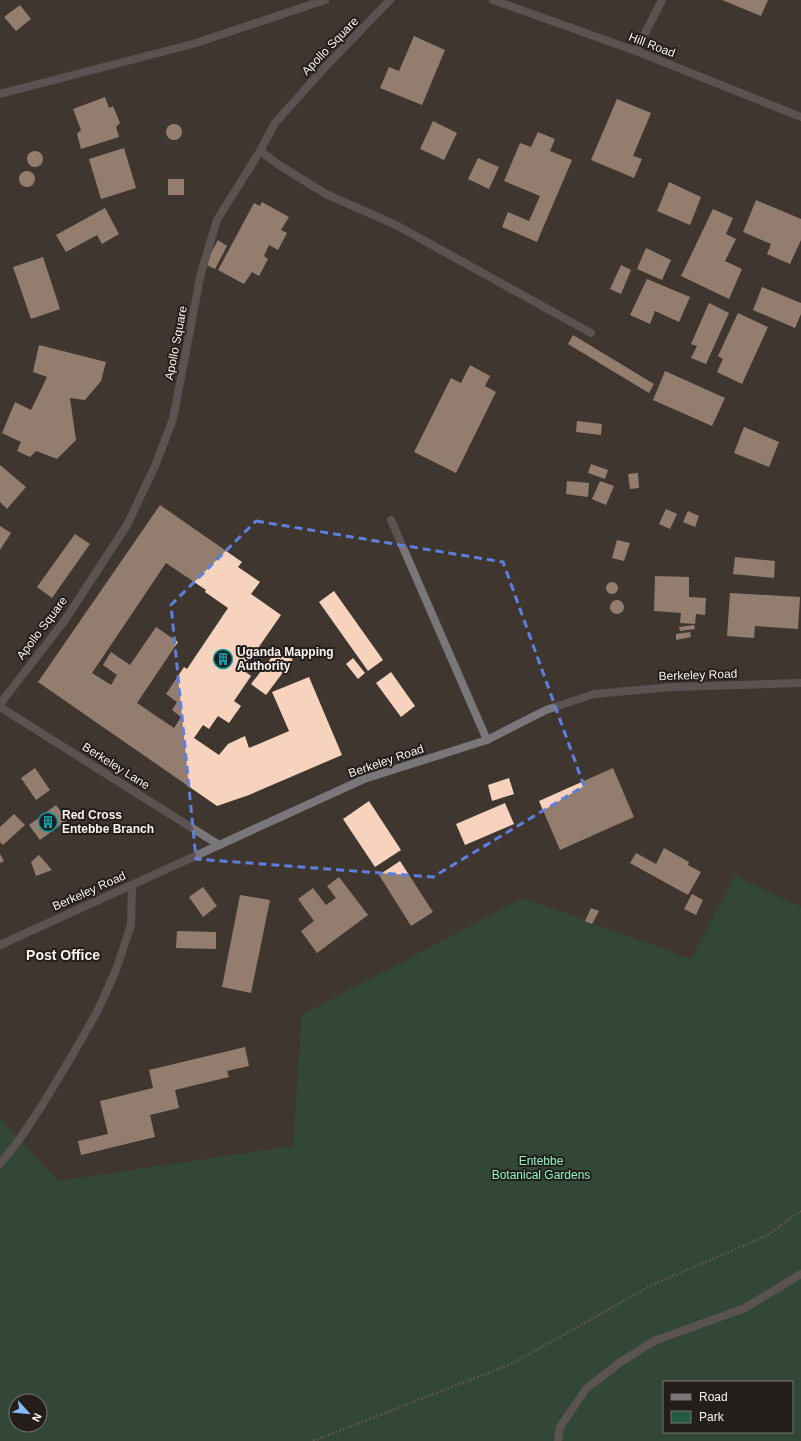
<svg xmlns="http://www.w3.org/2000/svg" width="801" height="1441" viewBox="0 0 801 1441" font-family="Arial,sans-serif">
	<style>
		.green { fill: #235b43; fill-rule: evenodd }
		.building { fill: #f7d3bd; fill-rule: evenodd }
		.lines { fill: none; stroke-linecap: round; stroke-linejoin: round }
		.path { stroke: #817873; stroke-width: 2.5; stroke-dasharray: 2 2; stroke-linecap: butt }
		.service { stroke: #7a777b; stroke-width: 8 }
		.minor { stroke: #7a777b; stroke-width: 8 }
		.marked { fill: none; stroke: #5f7fdf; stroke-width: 3; stroke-dasharray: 8 5; stroke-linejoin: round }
		.labels { text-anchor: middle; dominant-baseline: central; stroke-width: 4; stroke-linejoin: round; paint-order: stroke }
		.street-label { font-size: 12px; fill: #f9f2ef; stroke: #231e1c }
		.poi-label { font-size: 12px; font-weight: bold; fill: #f9f2ef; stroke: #231e1c; text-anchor: start }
		.park-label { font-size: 12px; fill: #8ff2c3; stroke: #231e1c }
		.quarter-label { font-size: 14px; font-weight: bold; fill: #f9f2ef; stroke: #231e1c }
	</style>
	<rect width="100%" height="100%" fill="#3f3630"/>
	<path class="green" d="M735,876l66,31v534h-801v-323l58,63 235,-35 9,-131 221,-117 168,61zM664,1382h128v50h-128zM16,1401h24v24h-24z"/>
	<g class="building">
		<polygon points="722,0 768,0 761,16"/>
		<polygon points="20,5 31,19 16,31 4,17"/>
		<polygon points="414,36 445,50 422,105 380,88 389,67 399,71"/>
		<polygon points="105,97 109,108 113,106 120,123 116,127 119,137 81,149 77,134 81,130 73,109"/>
		<polygon points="617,99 651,113 633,156 642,159 634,178 591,160"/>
		<polygon points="433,121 457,133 444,160 420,149"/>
		<circle cx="174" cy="132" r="8"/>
		<polygon points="538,132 555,139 550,151 572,160 537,242 502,227 508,212 529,221 540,196 504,181 520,143 531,147"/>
		<polygon points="124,148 136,188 101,199 89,159"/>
		<circle cx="35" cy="159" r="8"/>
		<polygon points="478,158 499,167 489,189 468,179"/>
		<circle cx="27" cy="179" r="8"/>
		<rect x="168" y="179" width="16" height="16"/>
		<polygon points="669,182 701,197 690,225 657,211"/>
		<polygon points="756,200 801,219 801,240 790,264 767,254 771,244 743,232"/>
		<polygon points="262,202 289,217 281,230 287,233 278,250 269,245 264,256 268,259 259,276 252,272 244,284 218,270 254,203 260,206"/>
		<polygon points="105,208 119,234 102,244 97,235 66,252 56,235"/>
		<polygon points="713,209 733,218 726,234 736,239 725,261 742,269 729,299 681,276"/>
		<polygon points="218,240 227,246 215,269 205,264"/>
		<polygon points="646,248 671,260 662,280 637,269"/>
		<polygon points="43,257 60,309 31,319 13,267"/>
		<polygon points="621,265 631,270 621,294 610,289"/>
		<polygon points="647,279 690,297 679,322 655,311 650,324 630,315"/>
		<polygon points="762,287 801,303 801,314 795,328 753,310"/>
		<polygon points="709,303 729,313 706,364 691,358 697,346 691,344"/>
		<polygon points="738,313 768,327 742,384 717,372 723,359 718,356"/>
		<polygon points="573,335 654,384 649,393 568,344"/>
		<polygon points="39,345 106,362 101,381 85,400 70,398 76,440 57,459 36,451 30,457 17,451 21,442 2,433 15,402 31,410 47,377 33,372"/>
		<polygon points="470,365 490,376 485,386 496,392 456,473 414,452 451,378 461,383"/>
		<polygon points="665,371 725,398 712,426 653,400"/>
		<polygon points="577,421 602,424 601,435 576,432"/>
		<polygon points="744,427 779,442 769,467 734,453"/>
		<polygon points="591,464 608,470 605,479 588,473"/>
		<polygon points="0,465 26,487 7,509 0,502"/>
		<polygon points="638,473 639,488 630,489 628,474"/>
		<polygon points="567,481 589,483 588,497 566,494"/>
		<polygon points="600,481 614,486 606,505 592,499"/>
		<path d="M160,505l82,57 -4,5 22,15 -9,12 30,21 -38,55 8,6 -17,25 7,5 -12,17 -11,-7 -9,13 -6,-4 -9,13 25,17 9,-11 17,-8 4,12 40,-17 -17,-39 37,-15 33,78 -93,40 -32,11 -179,-124zM166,563l40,27 -1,2 23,16 -41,61 -3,-2 -18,27 11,8 -5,8 9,7 -7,11 -37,-25 41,-61 -22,-15 -26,38 -19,-13 -8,13 14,10 -6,10 -19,-12z"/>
		<polygon points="666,509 677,514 670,529 659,524"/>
		<polygon points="688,511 699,516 695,527 683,522"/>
		<polygon points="0,526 11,533 0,550"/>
		<polygon points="75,534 90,544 52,598 37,587"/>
		<polygon points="617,540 630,543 624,561 612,558"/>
		<polygon points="735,557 775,561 774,578 733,574"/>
		<polygon points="655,576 689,577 689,597 706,598 705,615 696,614 695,624 680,623 681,613 654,611"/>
		<circle cx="612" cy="588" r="6"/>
		<polygon points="334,591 383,660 368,671 319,602"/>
		<polygon points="730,593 800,597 798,629 755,626 754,638 727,636"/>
		<circle cx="617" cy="607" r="7"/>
		<polygon points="694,625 695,629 680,631 679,627"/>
		<polygon points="690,632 691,637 676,640 676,634"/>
		<polygon points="275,653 293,659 266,695 251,684"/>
		<polygon points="353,658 365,673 358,679 346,664"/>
		<polygon points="391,672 415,706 401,717 376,683"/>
		<polygon points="35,768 50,790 36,800 21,778"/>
		<polygon points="613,768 634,817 560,850 539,801"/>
		<polygon points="509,778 514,794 492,801 488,785"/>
		<polygon points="369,801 401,850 375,867 343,819"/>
		<polygon points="505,803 514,824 465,845 456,824"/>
		<polygon points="56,805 67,820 40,840 29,825"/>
		<polygon points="14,814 25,825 3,845 0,842 0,827"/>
		<polygon points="664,848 689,862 688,865 701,872 688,895 630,863 636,853 656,864"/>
		<polygon points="0,854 4,861 0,863"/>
		<polygon points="39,855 52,870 36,876 31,862"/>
		<polygon points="400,861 433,912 411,926 379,875"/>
		<polygon points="339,877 368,915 317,953 301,931 314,921 298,899 313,888 326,905 336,898 327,886"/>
		<polygon points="203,887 217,906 203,917 189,897"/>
		<polygon points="692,894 703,900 696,915 684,909"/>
		<polygon points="240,895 270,900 251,993 222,987"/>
		<polygon points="591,908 599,911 592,924 585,921"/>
		<polygon points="177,931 216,932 216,949 176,948"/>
		<polygon points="245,1047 249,1066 227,1071 229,1077 175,1090 179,1108 150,1115 155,1137 81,1155 78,1141 108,1134 100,1101 153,1088 149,1070"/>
	</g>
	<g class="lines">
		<polyline class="path" points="313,1441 511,1364 654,1284 766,1236 801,1211"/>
		<g class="service">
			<polyline points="0,1164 19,1140 41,1107 70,1059 97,1012 116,970 131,925 132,885"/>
			<polyline points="558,1441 560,1427 586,1389 619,1363 654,1341 745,1308 801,1274"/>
		</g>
		<g class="minor">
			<polyline points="493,0 636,51 801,117"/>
			<polyline points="636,51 662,0"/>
			<polyline points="0,94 193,44 325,0"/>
			<polyline points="260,151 279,165 326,194 396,225 591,333"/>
			<polyline points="391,520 487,740"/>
			<polyline points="0,704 65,620 127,525 155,466 173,419 201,273 217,220 260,151 275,123 327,65 390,0"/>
			<polyline points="0,707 219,845"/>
			<polyline points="0,945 364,779 487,740 546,710 594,694 673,687 801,683"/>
		</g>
	</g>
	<path d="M0 0H801V1441H0ZM256,521l247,41 81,224 -151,91 -237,-18 -25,-254z" fill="#3f3630" fill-opacity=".55" fill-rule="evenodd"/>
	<path class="marked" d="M256,521l247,41 81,224 -151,91 -237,-18 -25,-254z"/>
	<defs>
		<symbol id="building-ring" viewBox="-11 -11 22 22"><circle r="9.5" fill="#231e1c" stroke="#0f9aa8" stroke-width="1.5"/><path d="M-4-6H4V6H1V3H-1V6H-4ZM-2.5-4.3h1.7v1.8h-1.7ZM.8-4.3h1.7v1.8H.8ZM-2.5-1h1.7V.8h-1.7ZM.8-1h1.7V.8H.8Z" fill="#0f9aa8"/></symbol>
	</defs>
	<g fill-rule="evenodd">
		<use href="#building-ring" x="212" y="648" width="22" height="22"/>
		<use href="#building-ring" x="37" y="811" width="22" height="22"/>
	</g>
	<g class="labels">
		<g class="street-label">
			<text transform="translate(652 45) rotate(21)">Hill Road</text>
			<text transform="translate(330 46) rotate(-46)">Apollo Square</text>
			<text transform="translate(176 343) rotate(-79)">Apollo Square</text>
			<text transform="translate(42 628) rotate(-53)">Apollo Square</text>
			<text transform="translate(698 675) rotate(-2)">Berkeley Road</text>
			<text transform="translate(386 761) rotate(-19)">Berkeley Road</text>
			<text transform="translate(116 766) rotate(32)">Berkeley Lane</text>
			<text transform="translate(89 891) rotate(-24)">Berkeley Road</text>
		</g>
		<g class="poi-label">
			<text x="237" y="652">Uganda Mapping<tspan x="237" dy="14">Authority</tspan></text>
			<text x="62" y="815">Red Cross<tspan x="62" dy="14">Entebbe Branch</tspan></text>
		</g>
		<g class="park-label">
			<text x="541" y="1161">Entebbe<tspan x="541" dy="14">Botanical Gardens</tspan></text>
		</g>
		<g class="quarter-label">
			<text x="63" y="955">Post Office</text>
		</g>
	</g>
	<rect x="663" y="1381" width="130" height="52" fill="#231e1c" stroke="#797370"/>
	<rect x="671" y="1394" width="20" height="6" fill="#7a777b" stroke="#797370"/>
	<text x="699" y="1401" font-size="12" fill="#f9f2ef">Road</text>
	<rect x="671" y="1411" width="20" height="12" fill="#235b43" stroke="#797370"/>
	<text x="699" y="1421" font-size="12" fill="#f9f2ef">Park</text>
	<g transform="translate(28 1413) rotate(117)"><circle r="19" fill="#231e1c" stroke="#797370"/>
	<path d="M0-3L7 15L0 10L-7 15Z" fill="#82bcfa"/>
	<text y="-6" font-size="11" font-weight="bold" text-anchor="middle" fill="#f9f2ef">N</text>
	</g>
</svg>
